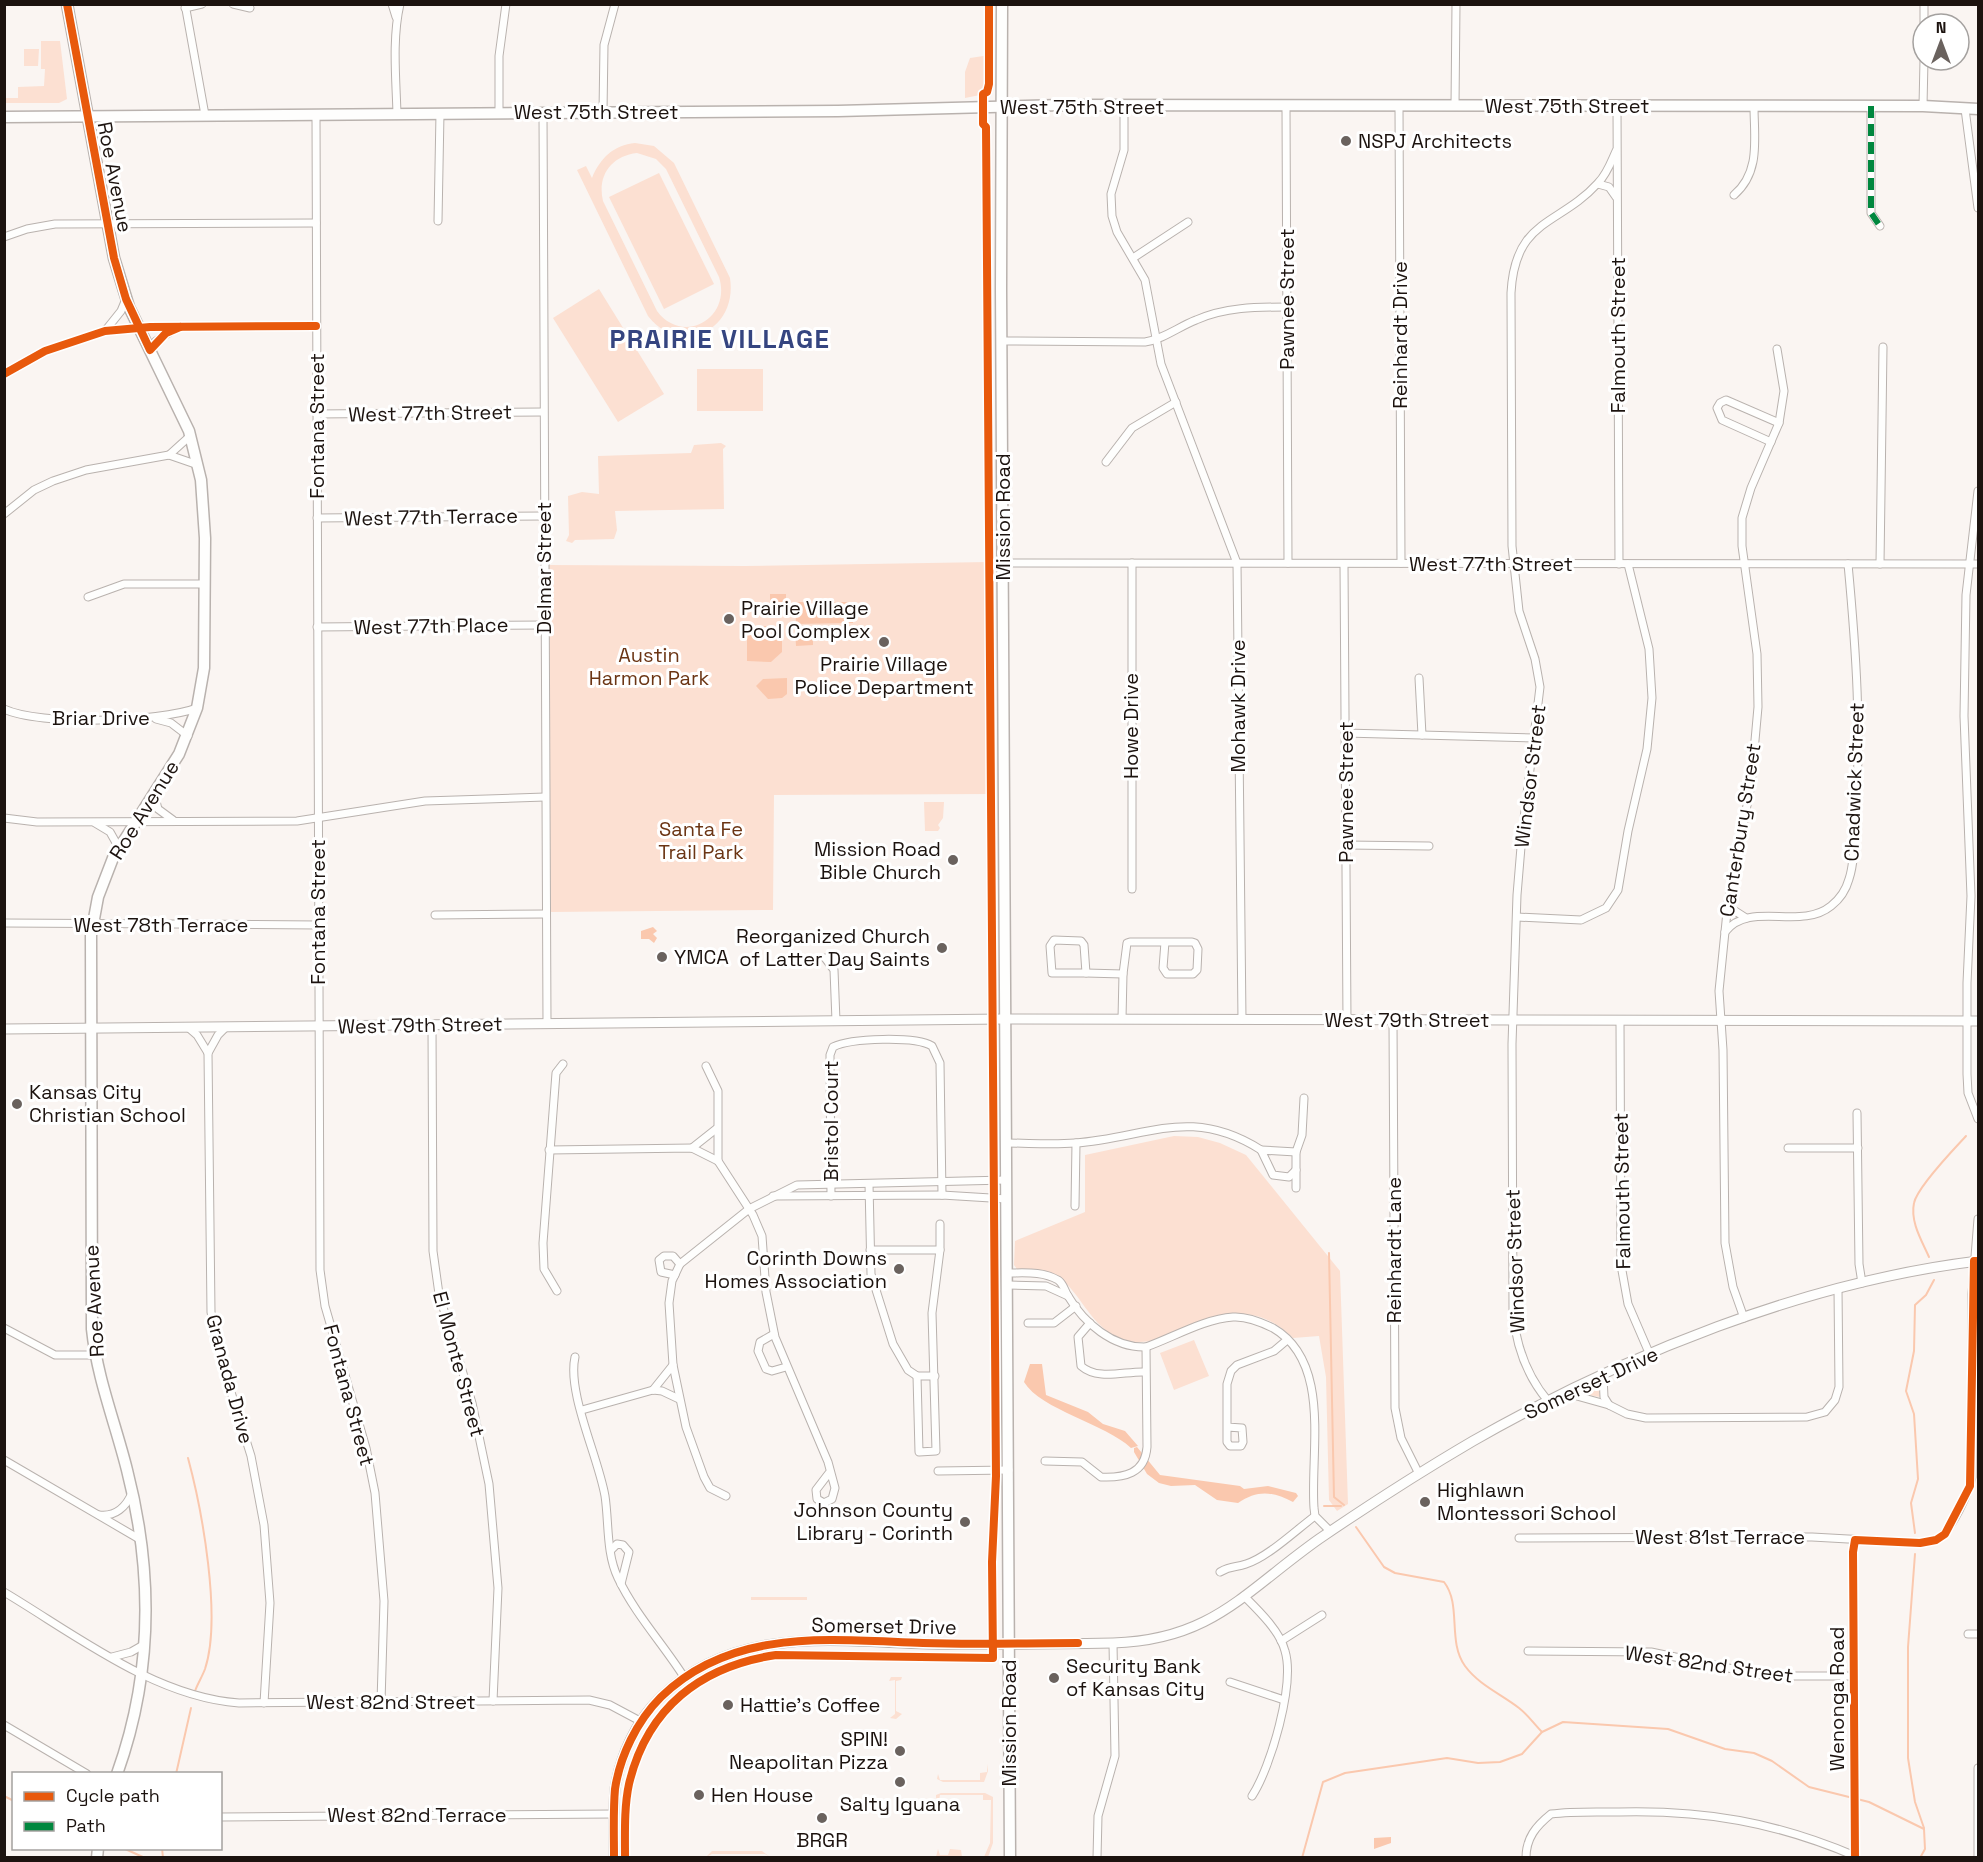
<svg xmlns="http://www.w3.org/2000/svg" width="1983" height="1862" viewBox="0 0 1983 1862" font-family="'Space Grotesk',sans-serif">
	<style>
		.green { fill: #fce0d2; fill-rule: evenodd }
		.water { fill: #fac8ae }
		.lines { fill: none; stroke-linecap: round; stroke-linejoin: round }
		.stream { stroke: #fac8ae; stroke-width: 2 }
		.minor-casing { stroke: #b9b2ae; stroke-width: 9 }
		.tertiary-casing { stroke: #b9b2ae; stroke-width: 11 }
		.secondary-casing { stroke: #b9b2ae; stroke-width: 13 }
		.minor { stroke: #fefefd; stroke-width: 7 }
		.tertiary { stroke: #fefefd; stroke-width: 9 }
		.secondary { stroke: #fefefd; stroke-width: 10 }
		.quiet { stroke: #00873e; stroke-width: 6; stroke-dasharray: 12 6; stroke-linecap: butt }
		.cycleway-casing { stroke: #fff; stroke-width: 11 }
		.cycleway { stroke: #e8590c; stroke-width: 8 }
		.poi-dot { fill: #6a625e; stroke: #fff; stroke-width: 2 }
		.labels { text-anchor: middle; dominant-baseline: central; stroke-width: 6; stroke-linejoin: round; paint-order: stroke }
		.street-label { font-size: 20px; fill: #1c130f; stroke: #fff }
		.poi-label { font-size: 20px; fill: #1c130f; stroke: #fff; text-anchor: start }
		.park-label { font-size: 20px; fill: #6b3514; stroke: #fff }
		.district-label { font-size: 26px; font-weight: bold; letter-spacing: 1.5px; fill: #354580; stroke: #fff }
	</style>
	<rect width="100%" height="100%" fill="#faf5f2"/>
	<g class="green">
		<polygon points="41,41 60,41 67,99 59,103 5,103 5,98 18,98 18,87 44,86 45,69 41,69"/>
		<polygon points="24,49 39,49 38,66 24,66"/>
		<polygon points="990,55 989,88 985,94 965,98 965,72 970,58"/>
		<path d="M635,143l19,3 20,17 56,115c8,52 -49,80 -82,38l-71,-146 9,-4 6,12c8,-20 22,-33 43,-35zM637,153l19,6 10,10 53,108c13,41 -36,69 -62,34l-54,-110c-6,-25 8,-45 34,-48z"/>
		<polygon points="659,173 714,284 664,309 609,197"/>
		<polygon points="599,289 664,394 618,422 553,318"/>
		<rect x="697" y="369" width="66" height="42"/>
		<polygon points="721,443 726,446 723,449 724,509 615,511 617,530 614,539 575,540 572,543 566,541 569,535 568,496 582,492 599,494 598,456 691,453 694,445"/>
		<polygon points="988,562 992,794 774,795 773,910 551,912 548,794 548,565 745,566"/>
		<polygon points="924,802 944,802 943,818 938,825 940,828 938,831 925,831"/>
		<path d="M1174,1136l24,1 22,6 26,12 94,116 8,233 -11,7 -8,-11 -3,-123 -7,-41 -26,2c-39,-38 -73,-24 -117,-6 -13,5 -26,11 -40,10 -50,-5 -53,-61 -91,-71 -9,-2 -19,-1 -28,-2l-3,-4 1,-24 70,-29v-57z"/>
		<polygon points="1194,1340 1209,1376 1174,1390 1160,1353"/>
		<polygon points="1596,1384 1599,1386 1600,1397 1583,1394 1584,1391"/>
		<rect x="751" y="1597" width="56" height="3"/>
		<polygon points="891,1677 902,1677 901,1680 896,1681 896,1711 902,1714 896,1719 890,1718 895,1714 895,1680 889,1681"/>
		<polygon points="987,1764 988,1771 984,1782 943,1782 937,1779 938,1774 940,1780 980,1780 980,1773 987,1772"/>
		<polygon points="941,1793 985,1793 993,1797 993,1843 988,1857 984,1857 990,1843 991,1800 983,1800 983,1795 940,1795 939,1800 936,1800 936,1795"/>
		<polygon points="938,1849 940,1855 948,1855 950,1849 961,1850 962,1857 936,1857"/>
		<polygon points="712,1851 762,1851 770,1857 765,1854 712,1854 706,1857"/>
	</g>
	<g class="water">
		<rect x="770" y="594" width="16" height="16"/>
		<polygon points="795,602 853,602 853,623 796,624"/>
		<polygon points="752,626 782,626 782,652 771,662 747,661 747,632"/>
		<polygon points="813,627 813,645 796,646 795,628"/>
		<polygon points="787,678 787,694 782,698 768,699 756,686 763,679"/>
		<polygon points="653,927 657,931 653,934 657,938 654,943 649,939 641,939 641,931"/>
		<path d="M1030,1364h12l4,31 42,17 15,12 22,7 13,15 -7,2c-25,-24 -90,-38 -107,-66z"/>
		<path d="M1137,1447l23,28 80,11 4,3 24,-3 28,7 2,3 -5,6c-21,-11 -36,-12 -55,1l-21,-3 -22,-15 -24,1 -12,-3 -12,-9 -13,-22v-4z"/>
		<polygon points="1391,1837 1391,1843 1374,1849 1374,1838"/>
	</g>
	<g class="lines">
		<g class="stream">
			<polyline points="1329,1253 1334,1497 1344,1505"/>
			<path d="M1929,1257c-7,-16 -19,-35 -15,-54 3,-16 40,-54 52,-67"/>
			<path d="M188,1458c14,52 34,160 17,211 -3,8 -7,14 -10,22"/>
			<polyline points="1324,1506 1341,1506"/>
			<path d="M1356,1527l28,40 11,6 49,9c18,23 3,59 21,84 14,19 36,28 54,42 9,7 15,16 23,24"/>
			<polyline points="1915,1533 1911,1503 1918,1479 1914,1414 1906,1391 1914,1351 1915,1305 1926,1295 1934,1280"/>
			<polyline points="1915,1554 1908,1647 1908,1758 1915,1802 1924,1828"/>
			<polyline points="176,1774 191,1708"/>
			<polyline points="4,1796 14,1801"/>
			<polyline points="123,1848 145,1858"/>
			<polyline points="162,1848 163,1858"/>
			<polyline points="1302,1858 1323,1782 1345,1773 1447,1758 1478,1763 1500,1762 1522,1754 1542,1732 1563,1722 1668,1729 1725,1749 1754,1753 1772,1761 1809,1787 1869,1802 1924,1829 1925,1849 1920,1858"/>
		</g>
		<defs>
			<g id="minor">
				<polyline points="185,4 205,115"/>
				<polyline points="233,4 250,8"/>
				<polyline points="392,4 396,17"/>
				<polyline points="1924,4 1924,24"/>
				<polyline points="185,8 202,4"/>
				<polyline points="1399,106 1401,563"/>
				<polyline points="1455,106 1456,4"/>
				<polyline points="1617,106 1619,564"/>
				<polyline points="1871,106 1871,213 1880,226"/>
				<polyline points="1923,106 1924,60"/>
				<polyline points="1124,107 1124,150 1111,194 1112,216 1117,232 1145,280 1161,364 1237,563 1242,1020"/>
				<polyline points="1286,107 1288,563"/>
				<polyline points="1965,109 1978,208"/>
				<polyline points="543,112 547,1024"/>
				<polyline points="603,112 604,45 615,4"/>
				<polyline points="499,113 499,56 506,4"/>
				<path d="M397,114c-1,-36 -5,-75 3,-110"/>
				<polyline points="316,115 320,1270 325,1306 366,1448 375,1493 384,1601 381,1702"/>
				<polyline points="1598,184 1609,187 1616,197"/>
				<path d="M1734,195c27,-23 20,-57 20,-89"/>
				<polyline points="438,221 440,113"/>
				<polyline points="4,237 27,229 55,224 316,223"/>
				<polyline points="1133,258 1188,222"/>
				<polyline points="105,331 121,311 126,299"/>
				<path d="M1002,341l143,1c19,-3 33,-15 51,-22 29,-13 60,-13 91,-13"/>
				<polyline points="150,350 156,341 175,329"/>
				<polyline points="4,374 45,351 105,331 150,327 316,326"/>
				<polyline points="317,414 543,412"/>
				<polyline points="1771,442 1722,420 1717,408 1720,403 1726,400 1779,423"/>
				<polyline points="169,455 190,436"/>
				<polyline points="1106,462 1132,428 1176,402"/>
				<polyline points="1978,491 1966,595 1964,716 1971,896 1967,983 1967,1074 1968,1093 1978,1119"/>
				<polyline points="4,514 34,490 53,481 86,470 169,455 198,465"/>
				<polyline points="317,518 544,516"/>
				<polyline points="1004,563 1978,564"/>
				<polyline points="1344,564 1347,1021"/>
				<polyline points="1880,564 1883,347"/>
				<polyline points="88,597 124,584 205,584"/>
				<polyline points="317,627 545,625"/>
				<polyline points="1419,678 1422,735"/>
				<path d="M4,709c36,17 155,13 193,-1"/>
				<polyline points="156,719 171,723 188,736"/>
				<polyline points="1345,733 1535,738"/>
				<polyline points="154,794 158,809 173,820"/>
				<polyline points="4,818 37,822 297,821 425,801 545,797"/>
				<polyline points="95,823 110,832 119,848"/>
				<polyline points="1346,845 1429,846"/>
				<polyline points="1132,889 1132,563"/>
				<polyline points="1728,902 1732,909 1746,918"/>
				<polyline points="435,915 546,914"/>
				<polyline points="1517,917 1581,920 1606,908 1618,890 1628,831 1647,749 1652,698 1649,649 1628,564"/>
				<polyline points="4,923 319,925"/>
				<path d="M1725,932c25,-32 75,-1 106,-26 9,-7 15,-16 18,-27 6,-18 5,-40 6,-59 7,-85 1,-171 -7,-256"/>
				<polygon points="1054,940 1081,941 1084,945 1086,973 1052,973 1050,946"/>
				<polyline points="825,958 834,970 836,1021"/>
				<polyline points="1086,973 1123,974"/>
				<polyline points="1122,1019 1123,974 1127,943 1130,942 1192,942 1195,943 1198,949 1197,970 1193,974 1167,974 1163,968 1165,942"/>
				<polyline points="1393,1021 1395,1408 1401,1438 1419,1474"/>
				<polyline points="1620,1021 1621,1265 1628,1304 1650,1355"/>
				<polyline points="432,1026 433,1251 439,1294 472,1403 489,1484 498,1588 493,1701"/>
				<polyline points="226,1027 218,1035 208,1053 211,1312 221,1360 251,1456 264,1525 270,1603 264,1703"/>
				<polyline points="189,1028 197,1035 208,1053"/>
				<polyline points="706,1066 718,1091 718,1161 753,1215 762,1236 766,1292 775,1337 828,1462 835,1488 832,1499 824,1503 817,1499 816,1490 829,1473"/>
				<polyline points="1857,1113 1859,1264 1862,1283"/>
				<path d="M1006,1143c23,0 46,2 69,0 72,-5 115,-38 186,7"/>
				<polyline points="692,1148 716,1129"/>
				<polyline points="1788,1148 1858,1148"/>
				<polyline points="549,1150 692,1148 718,1161"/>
				<polyline points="1296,1152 1261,1150 1273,1175 1289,1177 1296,1170"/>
				<polyline points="869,1184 871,1274 893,1344 908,1370 917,1376 935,1376"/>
				<polyline points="1296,1188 1296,1152 1302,1135 1304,1098"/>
				<polyline points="773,1196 942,1195 1007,1199"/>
				<path d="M831,1196l-1,-141 3,-8c18,-9 82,-11 99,-1l8,17 2,132"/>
				<polyline points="1075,1206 1076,1143"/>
				<polyline points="870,1250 940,1250 940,1224"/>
				<path d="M1008,1273c16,0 35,-2 50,7 6,4 6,10 10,16 16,27 45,52 78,51 28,-10 58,-28 87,-30 14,-1 28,5 40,11 59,34 37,124 41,180l1,8 15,15"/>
				<polyline points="675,1275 661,1272 659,1260 664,1256 673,1256 680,1264"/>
				<polyline points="1008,1285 1046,1286 1068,1296"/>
				<polyline points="557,1291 544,1269 543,1243 556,1073 563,1064"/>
				<polyline points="1744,1318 1733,1287 1725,1243 1723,1050 1719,991 1728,902 1751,785 1758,707 1757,654 1742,546 1742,518 1751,488 1779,423 1784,391 1777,349"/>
				<polyline points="1028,1323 1054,1323 1076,1306"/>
				<path d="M1090,1323l-12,14 3,29c17,15 44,5 64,6"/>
				<polyline points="4,1328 55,1355 95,1355"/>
				<polyline points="774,1334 760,1342 758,1351 766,1369 772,1371 786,1367"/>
				<path d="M575,1357c-8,36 23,99 30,139 4,26 1,57 13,82 17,36 45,66 66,99"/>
				<polyline points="917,1376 919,1452 936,1451 932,1313 940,1250"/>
				<polyline points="1603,1376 1604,1397 1609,1405"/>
				<polyline points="653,1390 673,1365"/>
				<polyline points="1566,1393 1609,1405 1627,1414 1646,1418 1807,1417 1825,1412 1835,1400 1839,1387 1838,1289"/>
				<path d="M1548,1401c-22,-26 -32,-55 -35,-89l-1,-268 5,-149 5,-60 18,-148 -5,-28 -16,-48 -7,-65 -1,-253c4,-75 48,-67 87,-110 9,-9 13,-21 18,-32"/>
				<polyline points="582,1410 653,1390 662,1391 679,1399"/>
				<polyline points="1227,1427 1242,1428 1243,1442 1241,1446 1230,1446 1227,1442 1227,1384 1231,1371 1237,1365 1274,1351 1287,1340"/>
				<polyline points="4,1460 141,1540"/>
				<path d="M1045,1461l37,1 19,15c23,1 44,-3 46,-30l-1,-100"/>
				<polyline points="938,1471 1009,1470"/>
				<polyline points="726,1496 710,1488 704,1477 686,1427 673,1365 669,1303 672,1281 680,1264 749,1209 797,1185 1006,1180"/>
				<path d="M99,1515c16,2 27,-8 33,-22"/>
				<path d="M1519,1538l293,-1 108,6c7,-1 14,-1 19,-5 13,-9 30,-45 33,-61v-183l6,-75"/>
				<polyline points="611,1550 617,1544 623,1545 629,1552 621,1584"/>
				<path d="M1220,1572c12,-7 16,-4 26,-8 22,-7 50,-34 69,-48"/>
				<path d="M4,1592c72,43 151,105 235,111l350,-3 21,5 30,16"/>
				<path d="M1244,1596c14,14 36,35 41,55 10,33 -14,116 -33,145"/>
				<polyline points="1968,1634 1978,1634"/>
				<polyline points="1281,1641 1322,1615"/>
				<polyline points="1528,1651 1651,1652 1767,1676 1854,1676"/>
				<polyline points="112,1657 131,1652 145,1644"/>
				<polyline points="1230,1682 1284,1700"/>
				<polyline points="4,1725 87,1774"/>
				<polyline points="220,1817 614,1814"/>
				<polyline points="1097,1858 1098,1816 1115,1756 1113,1643"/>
				<path d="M1526,1858c0,-20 10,-32 25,-44 22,-3 45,-2 68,-2 86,-2 156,10 236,44"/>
				<polyline points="1855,1858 1853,1552 1855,1540"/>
				<polyline points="1978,1858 1978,1768"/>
			</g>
			<g id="tertiary">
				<polyline points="4,1029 1005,1019 1978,1021"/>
				<path d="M614,1858c0,-23 -1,-46 1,-69 5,-33 21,-68 46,-92 74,-72 171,-56 266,-53 62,1 124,0 186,-1 99,-3 131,-51 206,-104 50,-34 101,-67 154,-98 151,-86 332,-159 505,-180"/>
			</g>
			<g id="secondary">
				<path d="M67,4l47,254 15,49 60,124 12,49 4,58 -1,130 -7,40 -18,46 -66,104 -15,39 -7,38 1,394c5,49 23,93 35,141 26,101 26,204 -10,304"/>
				<polyline points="1002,4 1001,289 1010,1858"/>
				<polyline points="4,117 838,111 1062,105 1923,106 1978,109"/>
				<polyline points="97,1858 98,1848"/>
			</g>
		</defs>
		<use href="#minor" class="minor-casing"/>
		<use href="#tertiary" class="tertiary-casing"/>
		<use href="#secondary" class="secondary-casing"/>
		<use href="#minor" class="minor"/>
		<use href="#tertiary" class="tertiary"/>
		<use href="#secondary" class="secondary"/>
		<polyline class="quiet" points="1871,106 1871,213 1880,226"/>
		<defs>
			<g id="cycleway">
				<polyline points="67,4 114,258 126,299 150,350 166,333 180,327"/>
				<polyline points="4,374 45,351 105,331 150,327 316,326"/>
				<path d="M614,1858c0,-23 -1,-46 1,-69 5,-33 22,-68 46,-92 72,-70 169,-57 262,-54 52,2 103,0 155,0"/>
				<path d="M625,1858c0,-25 -1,-51 4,-74 18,-76 72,-118 147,-129l217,3 -1,-96 4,-86 -10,-1349 -3,-3v-30l4,-2 2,-8v-80"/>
				<polyline points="1855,1858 1853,1552 1855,1540 1920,1543 1936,1540 1945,1534 1970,1486 1974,1261 1978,1261"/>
			</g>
		</defs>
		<use href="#cycleway" class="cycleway-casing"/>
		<use href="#cycleway" class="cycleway"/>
	</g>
	<g class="poi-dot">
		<circle cx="1346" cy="141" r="6"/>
		<circle cx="729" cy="619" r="6"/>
		<circle cx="884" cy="642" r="6"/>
		<circle cx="953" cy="860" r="6"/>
		<circle cx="942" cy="948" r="6"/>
		<circle cx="662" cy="957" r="6"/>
		<circle cx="17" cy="1104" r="6"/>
		<circle cx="899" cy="1269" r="6"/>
		<circle cx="1425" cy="1502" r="6"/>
		<circle cx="965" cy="1522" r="6"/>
		<circle cx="1054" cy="1678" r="6"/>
		<circle cx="728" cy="1705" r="6"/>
		<circle cx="900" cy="1751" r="6"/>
		<circle cx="900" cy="1782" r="6"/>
		<circle cx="699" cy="1795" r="6"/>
		<circle cx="822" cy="1818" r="6"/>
	</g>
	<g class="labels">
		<g class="street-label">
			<text x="1567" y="106">West 75th Street</text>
			<text x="1082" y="107">West 75th Street</text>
			<text x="596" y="112">West 75th Street</text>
			<text transform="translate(115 177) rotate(79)">Roe Avenue</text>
			<text transform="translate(1287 299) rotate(-90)">Pawnee Street</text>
			<text transform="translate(1400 335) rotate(-90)">Reinhardt Drive</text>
			<text transform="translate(1618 335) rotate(-90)">Falmouth Street</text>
			<text transform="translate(430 413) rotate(-1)">West 77th Street</text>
			<text transform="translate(317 426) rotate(-90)">Fontana Street</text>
			<text transform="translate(431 517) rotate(-1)">West 77th Terrace</text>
			<text transform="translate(1003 517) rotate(-90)">Mission Road</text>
			<text x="1491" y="564">West 77th Street</text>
			<text transform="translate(544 568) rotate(-90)">Delmar Street</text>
			<text transform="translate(431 626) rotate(-1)">West 77th Place</text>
			<text transform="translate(1238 706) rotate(-90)">Mohawk Drive</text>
			<text x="101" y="718">Briar Drive</text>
			<text transform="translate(1131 726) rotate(-90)">Howe Drive</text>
			<text transform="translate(1530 776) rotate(-83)">Windsor Street</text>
			<text transform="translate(1854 782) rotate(-88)">Chadwick Street</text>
			<text transform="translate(1346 792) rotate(-90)">Pawnee Street</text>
			<text transform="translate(144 810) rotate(-58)">Roe Avenue</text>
			<text transform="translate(1740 830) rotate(-81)">Canterbury Street</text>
			<text transform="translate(318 912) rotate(-90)">Fontana Street</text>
			<text x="161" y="925">West 78th Terrace</text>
			<text x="1407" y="1020">West 79th Street</text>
			<text transform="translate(420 1025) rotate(-1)">West 79th Street</text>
			<text transform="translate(831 1121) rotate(-90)">Bristol Court</text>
			<text transform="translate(1622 1191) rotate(-91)">Falmouth Street</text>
			<text transform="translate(1394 1250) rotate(-90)">Reinhardt Lane</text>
			<text transform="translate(1515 1261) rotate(-92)">Windsor Street</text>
			<text transform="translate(94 1301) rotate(-93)">Roe Avenue</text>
			<text transform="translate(459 1364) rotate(75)">El Monte Street</text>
			<text transform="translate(230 1379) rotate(75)">Granada Drive</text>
			<text transform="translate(1591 1383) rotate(-25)">Somerset Drive</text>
			<text transform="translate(349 1395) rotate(75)">Fontana Street</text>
			<text x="1720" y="1537">West 81st Terrace</text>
			<text transform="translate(884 1626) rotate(1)">Somerset Drive</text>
			<text transform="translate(1709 1664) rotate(8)">West 82nd Street</text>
			<text transform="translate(1837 1699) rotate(-90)">Wenonga Road</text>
			<text x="391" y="1702">West 82nd Street</text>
			<text transform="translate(1009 1723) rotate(-90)">Mission Road</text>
			<text x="417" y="1815">West 82nd Terrace</text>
		</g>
		<g class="poi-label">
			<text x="1358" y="141">NSPJ Architects</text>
			<text x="741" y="608">Prairie Village<tspan x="741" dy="23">Pool Complex</tspan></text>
			<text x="884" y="664" text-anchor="middle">Prairie Village<tspan x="884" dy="23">Police Department</tspan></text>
			<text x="941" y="849" text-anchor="end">Mission Road<tspan x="941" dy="23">Bible Church</tspan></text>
			<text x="930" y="936" text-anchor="end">Reorganized Church<tspan x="930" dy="23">of Latter Day Saints</tspan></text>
			<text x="674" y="957">YMCA</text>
			<text x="29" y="1092">Kansas City<tspan x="29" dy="23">Christian School</tspan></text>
			<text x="887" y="1258" text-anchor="end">Corinth Downs<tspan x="887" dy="23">Homes Association</tspan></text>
			<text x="1437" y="1490">Highlawn<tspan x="1437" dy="23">Montessori School</tspan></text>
			<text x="953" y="1510" text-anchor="end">Johnson County<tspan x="953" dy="23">Library - Corinth</tspan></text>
			<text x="1066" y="1666">Security Bank<tspan x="1066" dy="23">of Kansas City</tspan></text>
			<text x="740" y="1705">Hattie’s Coffee</text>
			<text x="888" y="1739" text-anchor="end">SPIN!<tspan x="888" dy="23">Neapolitan Pizza</tspan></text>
			<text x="711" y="1795">Hen House</text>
			<text x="900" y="1804" text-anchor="middle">Salty Iguana</text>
			<text x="822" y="1840" text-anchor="middle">BRGR</text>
		</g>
		<g class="park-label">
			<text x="649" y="655">Austin<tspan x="649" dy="23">Harmon Park</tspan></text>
			<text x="701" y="829">Santa Fe<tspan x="701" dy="23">Trail Park</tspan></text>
		</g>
		<g class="district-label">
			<text x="720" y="339">PRAIRIE VILLAGE</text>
		</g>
	</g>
	<rect width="1983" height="1862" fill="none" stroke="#1c130f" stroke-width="12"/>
	<rect x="12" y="1772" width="210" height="78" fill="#ffffff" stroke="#a4a19f" stroke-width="1.5"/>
	<rect x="24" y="1792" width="30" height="9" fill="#e8590c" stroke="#a4a19f" stroke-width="1.5"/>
	<text x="66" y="1802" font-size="18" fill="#1c130f">Cycle path</text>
	<rect x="24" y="1822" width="30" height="9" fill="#00873e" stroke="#a4a19f" stroke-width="1.5"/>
	<text x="66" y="1832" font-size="18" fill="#1c130f">Path</text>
	<g transform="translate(1941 42)"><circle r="28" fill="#ffffff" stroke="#a4a19f" stroke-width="1.5"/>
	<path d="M0-4.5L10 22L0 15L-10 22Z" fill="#6a625e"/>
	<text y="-9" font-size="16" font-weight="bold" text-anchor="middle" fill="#1c130f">N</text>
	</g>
</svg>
